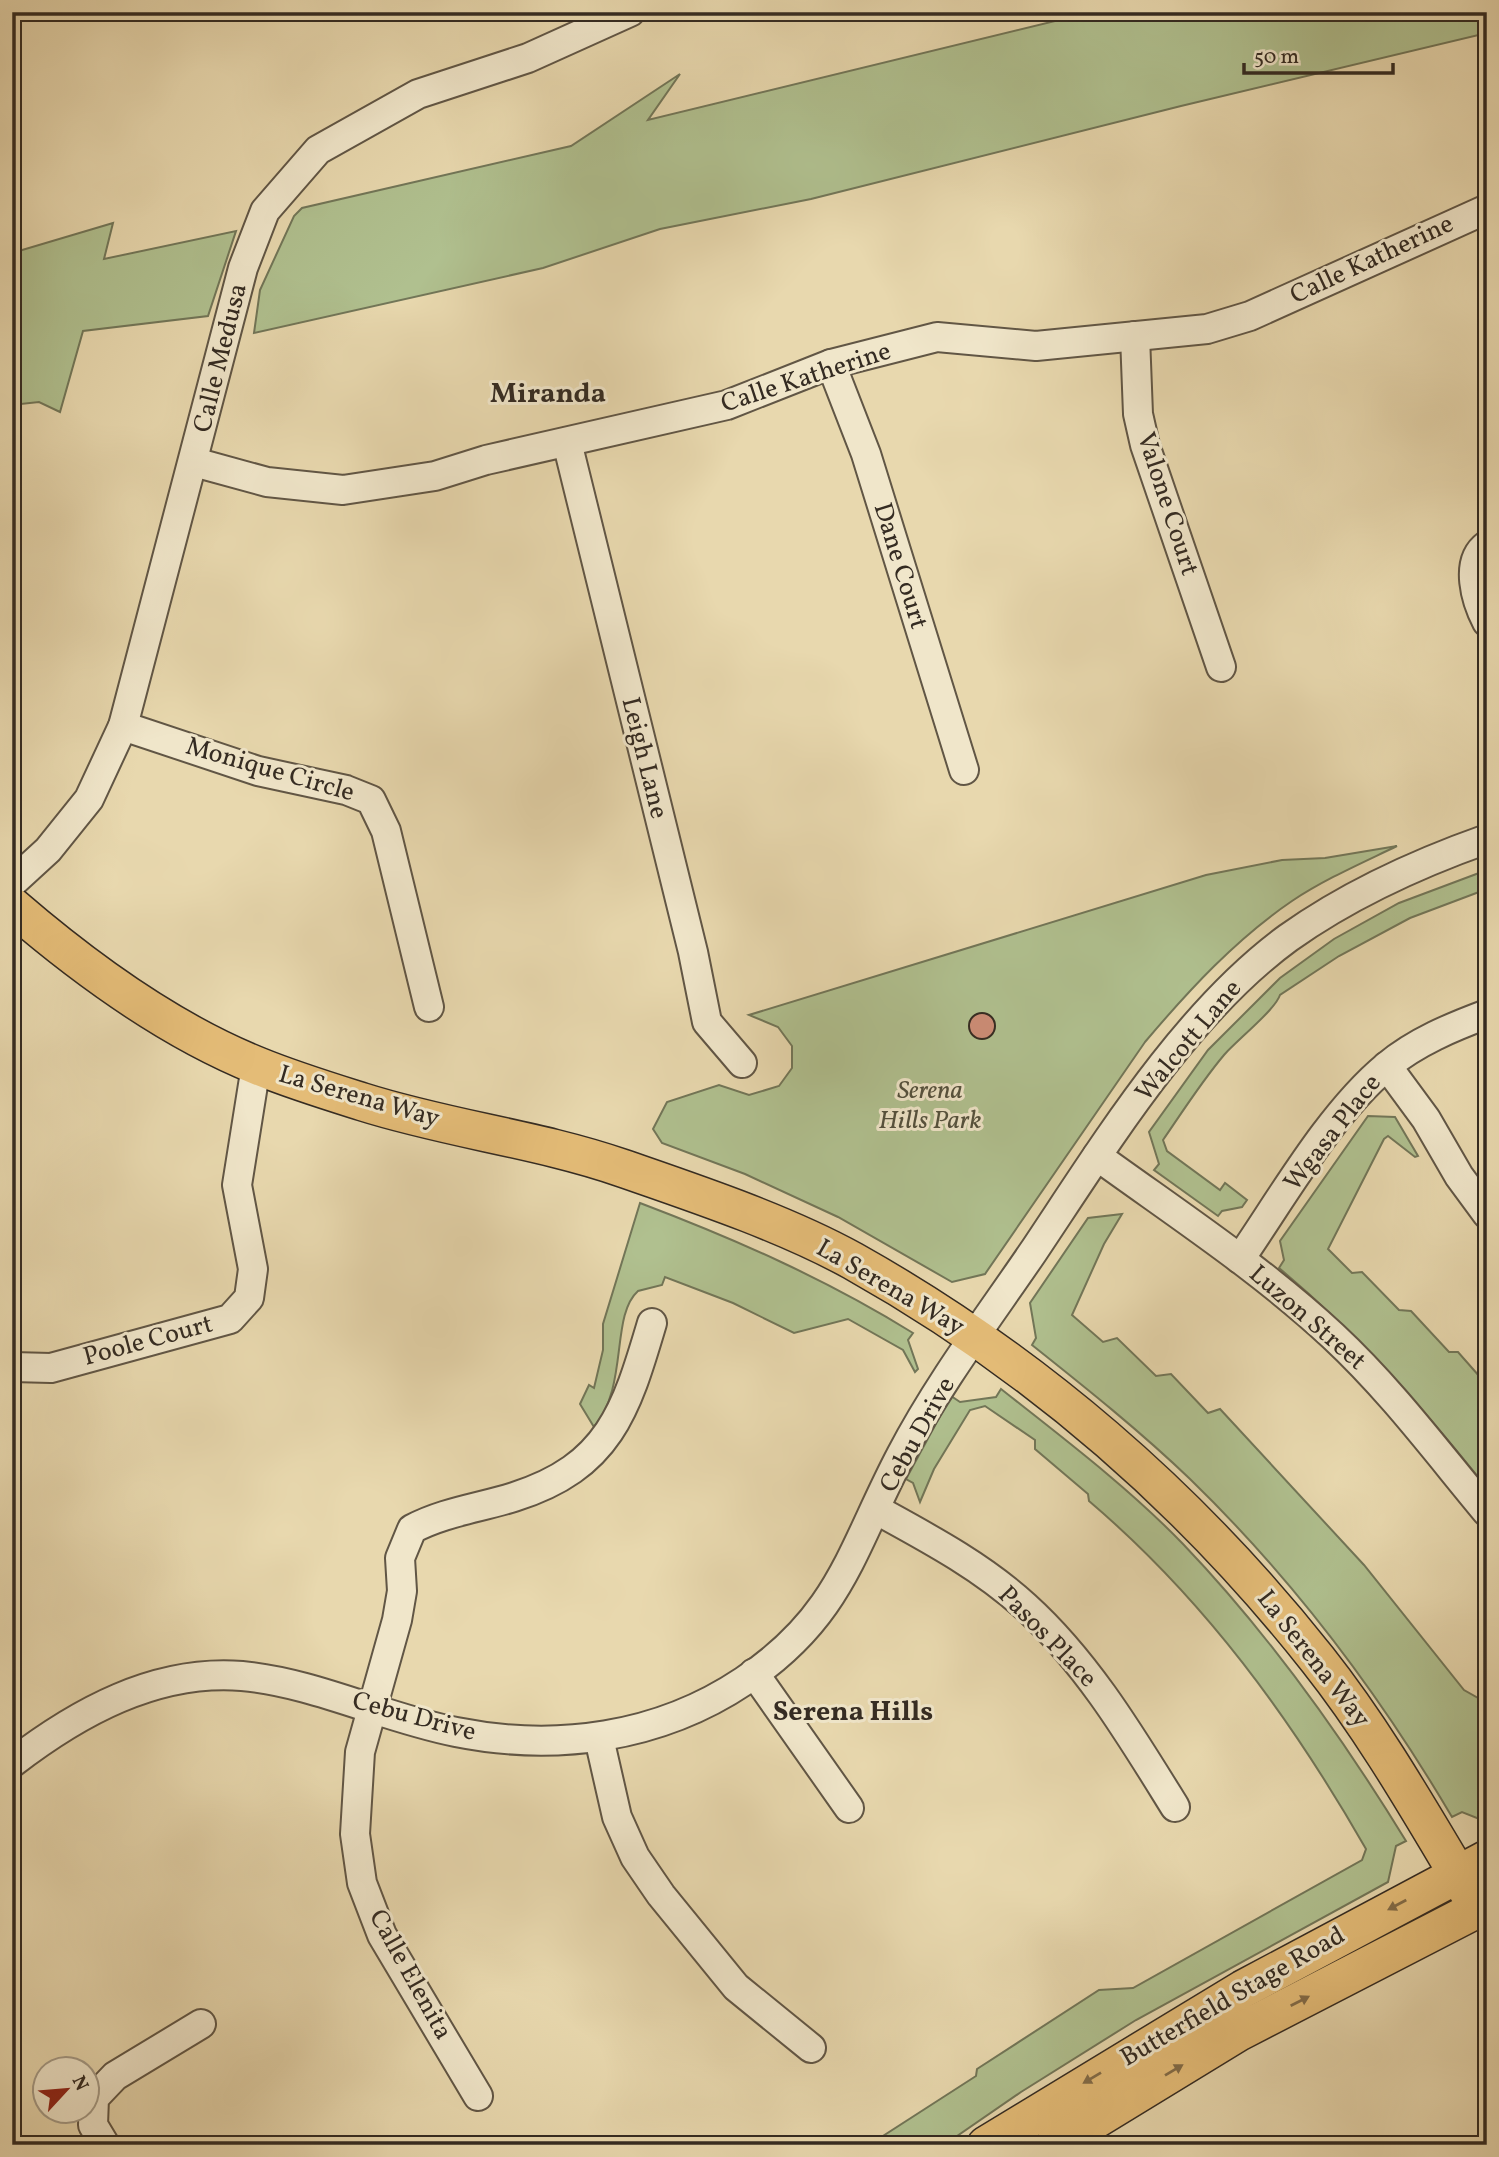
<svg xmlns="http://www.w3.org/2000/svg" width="1499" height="2157" viewBox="0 0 1499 2157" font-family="Vollkorn,serif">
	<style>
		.green { fill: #b0c08f; stroke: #727658; stroke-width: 2 }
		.building { fill: #cd8d77; stroke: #342b22; stroke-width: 2 }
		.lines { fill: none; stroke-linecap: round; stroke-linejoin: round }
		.minor-casing { stroke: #615645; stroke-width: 32 }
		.major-casing { stroke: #342b22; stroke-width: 40 }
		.minor { stroke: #f0e6ca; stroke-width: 28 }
		.major { stroke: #e4bc77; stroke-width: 37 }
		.oneway { fill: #836c48 }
		.labels { text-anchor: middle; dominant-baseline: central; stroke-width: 6; stroke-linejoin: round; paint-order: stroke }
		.street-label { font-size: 26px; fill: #342b22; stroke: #f0e6ca }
		.park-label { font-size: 26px; font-style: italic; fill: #53503d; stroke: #f0e6ca }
		.neighbourhood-label { font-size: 28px; font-weight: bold; fill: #342b22; stroke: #f0e6ca }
	</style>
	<rect width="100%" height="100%" fill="#e8d8ae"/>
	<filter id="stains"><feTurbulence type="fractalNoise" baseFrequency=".00286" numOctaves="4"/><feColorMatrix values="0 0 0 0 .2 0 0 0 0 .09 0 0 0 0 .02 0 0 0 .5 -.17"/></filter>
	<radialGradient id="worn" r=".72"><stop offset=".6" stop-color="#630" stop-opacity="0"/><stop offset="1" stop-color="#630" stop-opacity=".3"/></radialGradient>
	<g class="green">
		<polygon points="1092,12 1487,12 1487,33 1181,106 811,199 660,229 543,268 254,333 260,290 294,216 302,208 571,146 680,74 648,120"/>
		<polygon points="113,223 104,259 236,231 208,316 83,331 60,412 39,402 12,405 12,253"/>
		<path d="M1397,846c-35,17 -72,33 -105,55 -56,38 -103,89 -147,141l-160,232 -33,8 -114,-65 -93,-43 -83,-31 -9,-14 14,-27 52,-17 30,10 30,-9 13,-18v-22l-14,-19 -29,-12 457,-140 76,-15 43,-2z"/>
		<path d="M1487,870v19l-77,29 -71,38 -59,39c-5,15 -43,45 -56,60 -22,26 -41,56 -61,85l4,11 53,39 5,-7 22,17 -5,7 -20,4 -4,5 -64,-46 5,-6 -10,-32 59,-82 72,-72 54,-39 65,-36z"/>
		<path d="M1368,1116l27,1 23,39 -3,1 -27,-21 -4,3 -56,110 24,24 10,-1 37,38 12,1 38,41h9l29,33v103c-64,-80 -130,-155 -208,-220l5,-8 -4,-19z"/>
		<path d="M640,1203c95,36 186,76 273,130l-5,7 10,29 -3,3 -12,-22 -55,-31 -54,14 -61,-30 -68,-26 -3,8 -24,6c-28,25 -9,95 -44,136l-14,-23 9,-19 5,3 9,-38v-26z"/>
		<path d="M1122,1214l-18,30 -32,71 31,27 14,-4 39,38 15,-2 37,39 12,-4 144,156 100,125 14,8 9,14v110l-25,-10 -10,5c-73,-124 -159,-238 -262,-338 -50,-48 -104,-91 -158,-134l4,-7 -6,-35 58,-85z"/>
		<path d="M1001,1389c62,49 127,98 182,155 86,90 158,191 223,297l-10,5 -8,36 -252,138 -115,72 -77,53h-75l107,-69 1,-7 122,-79 34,-2 229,-128 4,-11c-75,-131 -162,-250 -277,-348l-1,-7 -53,-45v-9l-50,-34 -15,4 -36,59 -14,33 -7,-19 -7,-4 45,-83 9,6 36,-5z"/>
	</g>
	<circle class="building" cx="982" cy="1026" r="13"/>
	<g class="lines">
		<defs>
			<g id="minor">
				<polyline points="1135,336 1138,414 1145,445 1221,667"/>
				<polyline points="831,364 866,454 964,770"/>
				<polyline points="567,442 693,952 707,1022 742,1063"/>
				<polyline points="194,462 267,482 343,490 435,476 486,460 727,405 831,364 937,337 1036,346 1207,329 1250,316 1487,209"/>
				<path d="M1487,545c-23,17 -11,56 0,77"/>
				<polyline points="123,726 258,771 346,790 371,800 386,831 429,1007"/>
				<polyline points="12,883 48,850 89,799 123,726 243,268 265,211 318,150 418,94 528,58 630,12"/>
				<polyline points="1387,1066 1426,1119 1459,1176 1487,1214"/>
				<path d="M1097,1156c80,58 164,113 236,180 58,54 104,116 154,176"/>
				<path d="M1240,1259c42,-61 90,-146 147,-193 29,-24 65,-39 100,-52"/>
				<polyline points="12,1367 51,1368 230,1319 249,1298 253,1269 237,1185 256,1066"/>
				<path d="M877,1510c51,28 104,56 148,96 62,56 106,130 150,201"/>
				<polyline points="754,1673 849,1808"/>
				<polyline points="599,1738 617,1817 635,1857 661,1895 736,1987 811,2048"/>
				<path d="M12,1763c65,-50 143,-94 230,-87 74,7 142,42 214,56 100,20 203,6 288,-51 97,-65 107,-131 157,-226 37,-71 87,-137 132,-203 71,-106 151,-238 255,-314 59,-42 131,-75 199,-99"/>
				<path d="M478,2096l-96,-161 -20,-52 -7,-49 5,-82 37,-132 5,-29 -2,-33 12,-29c32,-17 67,-21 102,-32 95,-30 112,-86 138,-174"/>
				<polyline points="105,2145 93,2125 94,2098 115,2076 201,2024"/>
			</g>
			<g id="major">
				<path d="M12,906c73,63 156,124 246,160 34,14 70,25 105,36 85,27 175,37 259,66 75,26 162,55 231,93 180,101 337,237 465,399 61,77 109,164 160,248"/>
				<polyline points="986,2145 1243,1989 1487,1859"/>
				<polyline points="1054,2145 1239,2032 1487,1904"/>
			</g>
		</defs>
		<use href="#minor" class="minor-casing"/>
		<use href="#major" class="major-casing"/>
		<use href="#minor" class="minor"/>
		<use href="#major" class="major"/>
	</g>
	<defs><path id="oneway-solid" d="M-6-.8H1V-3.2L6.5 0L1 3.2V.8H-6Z" transform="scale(1.75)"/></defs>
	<g class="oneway">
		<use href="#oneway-solid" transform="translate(1397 1905) rotate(152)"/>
		<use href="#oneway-solid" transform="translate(1300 2001) rotate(-27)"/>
		<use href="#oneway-solid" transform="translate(1174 2070) rotate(-31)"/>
		<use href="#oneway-solid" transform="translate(1092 2078) rotate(149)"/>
	</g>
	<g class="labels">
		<g class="street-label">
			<text transform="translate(1372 260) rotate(-25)">Calle Katherine</text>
			<text transform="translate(221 358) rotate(-76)">Calle Medusa</text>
			<text transform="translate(806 378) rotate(-18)">Calle Katherine</text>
			<text transform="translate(1167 504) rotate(72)">Valone Court</text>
			<text transform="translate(900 566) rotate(73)">Dane Court</text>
			<text transform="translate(644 758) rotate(76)">Leigh Lane</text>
			<text transform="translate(270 770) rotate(16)">Monique Circle</text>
			<text transform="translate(1189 1041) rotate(-50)">Walcott Lane</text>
			<text transform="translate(359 1097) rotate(16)">La Serena Way</text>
			<text transform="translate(1333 1133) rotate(-52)">Wgasa Place</text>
			<text transform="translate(890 1288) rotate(30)">La Serena Way</text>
			<text transform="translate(1307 1318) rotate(41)">Luzon Street</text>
			<text transform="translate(148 1341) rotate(-15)">Poole Court</text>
			<text transform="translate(918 1435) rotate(-61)">Cebu Drive</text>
			<text transform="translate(1047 1637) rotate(46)">Pasos Place</text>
			<text transform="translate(1313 1659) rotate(52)">La Serena Way</text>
			<text transform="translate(414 1717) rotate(15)">Cebu Drive</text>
			<text transform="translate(410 1975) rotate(61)">Calle Elenita</text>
			<text transform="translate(1233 1997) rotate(-30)">Butterfield Stage Road</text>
		</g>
		<g class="park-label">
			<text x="930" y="1091">Serena<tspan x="930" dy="30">Hills Park</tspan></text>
		</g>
		<g class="neighbourhood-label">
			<text x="548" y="394">Miranda</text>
			<text x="853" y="1712">Serena Hills</text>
		</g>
	</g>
	<rect width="1499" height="2157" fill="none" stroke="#e8d8ae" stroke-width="42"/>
	<rect x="14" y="14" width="1471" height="2129" fill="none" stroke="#342b22" stroke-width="3.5"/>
	<rect x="21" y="21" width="1457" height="2115" fill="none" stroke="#342b22" stroke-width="2"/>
	<g transform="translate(66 2090) rotate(64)"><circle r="33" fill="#f0e6ca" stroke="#a59b87" stroke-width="2"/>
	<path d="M0-5L12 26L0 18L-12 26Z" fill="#8f2418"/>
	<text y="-10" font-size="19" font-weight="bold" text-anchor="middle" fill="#342b22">N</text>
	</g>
	<path d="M1244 63v10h149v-10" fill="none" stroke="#342b22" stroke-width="3.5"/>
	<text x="1254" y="63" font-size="21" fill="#342b22" stroke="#f0e6ca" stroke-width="5" paint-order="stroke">50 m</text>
	<rect width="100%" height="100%" filter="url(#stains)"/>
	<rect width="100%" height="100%" fill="url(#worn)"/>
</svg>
